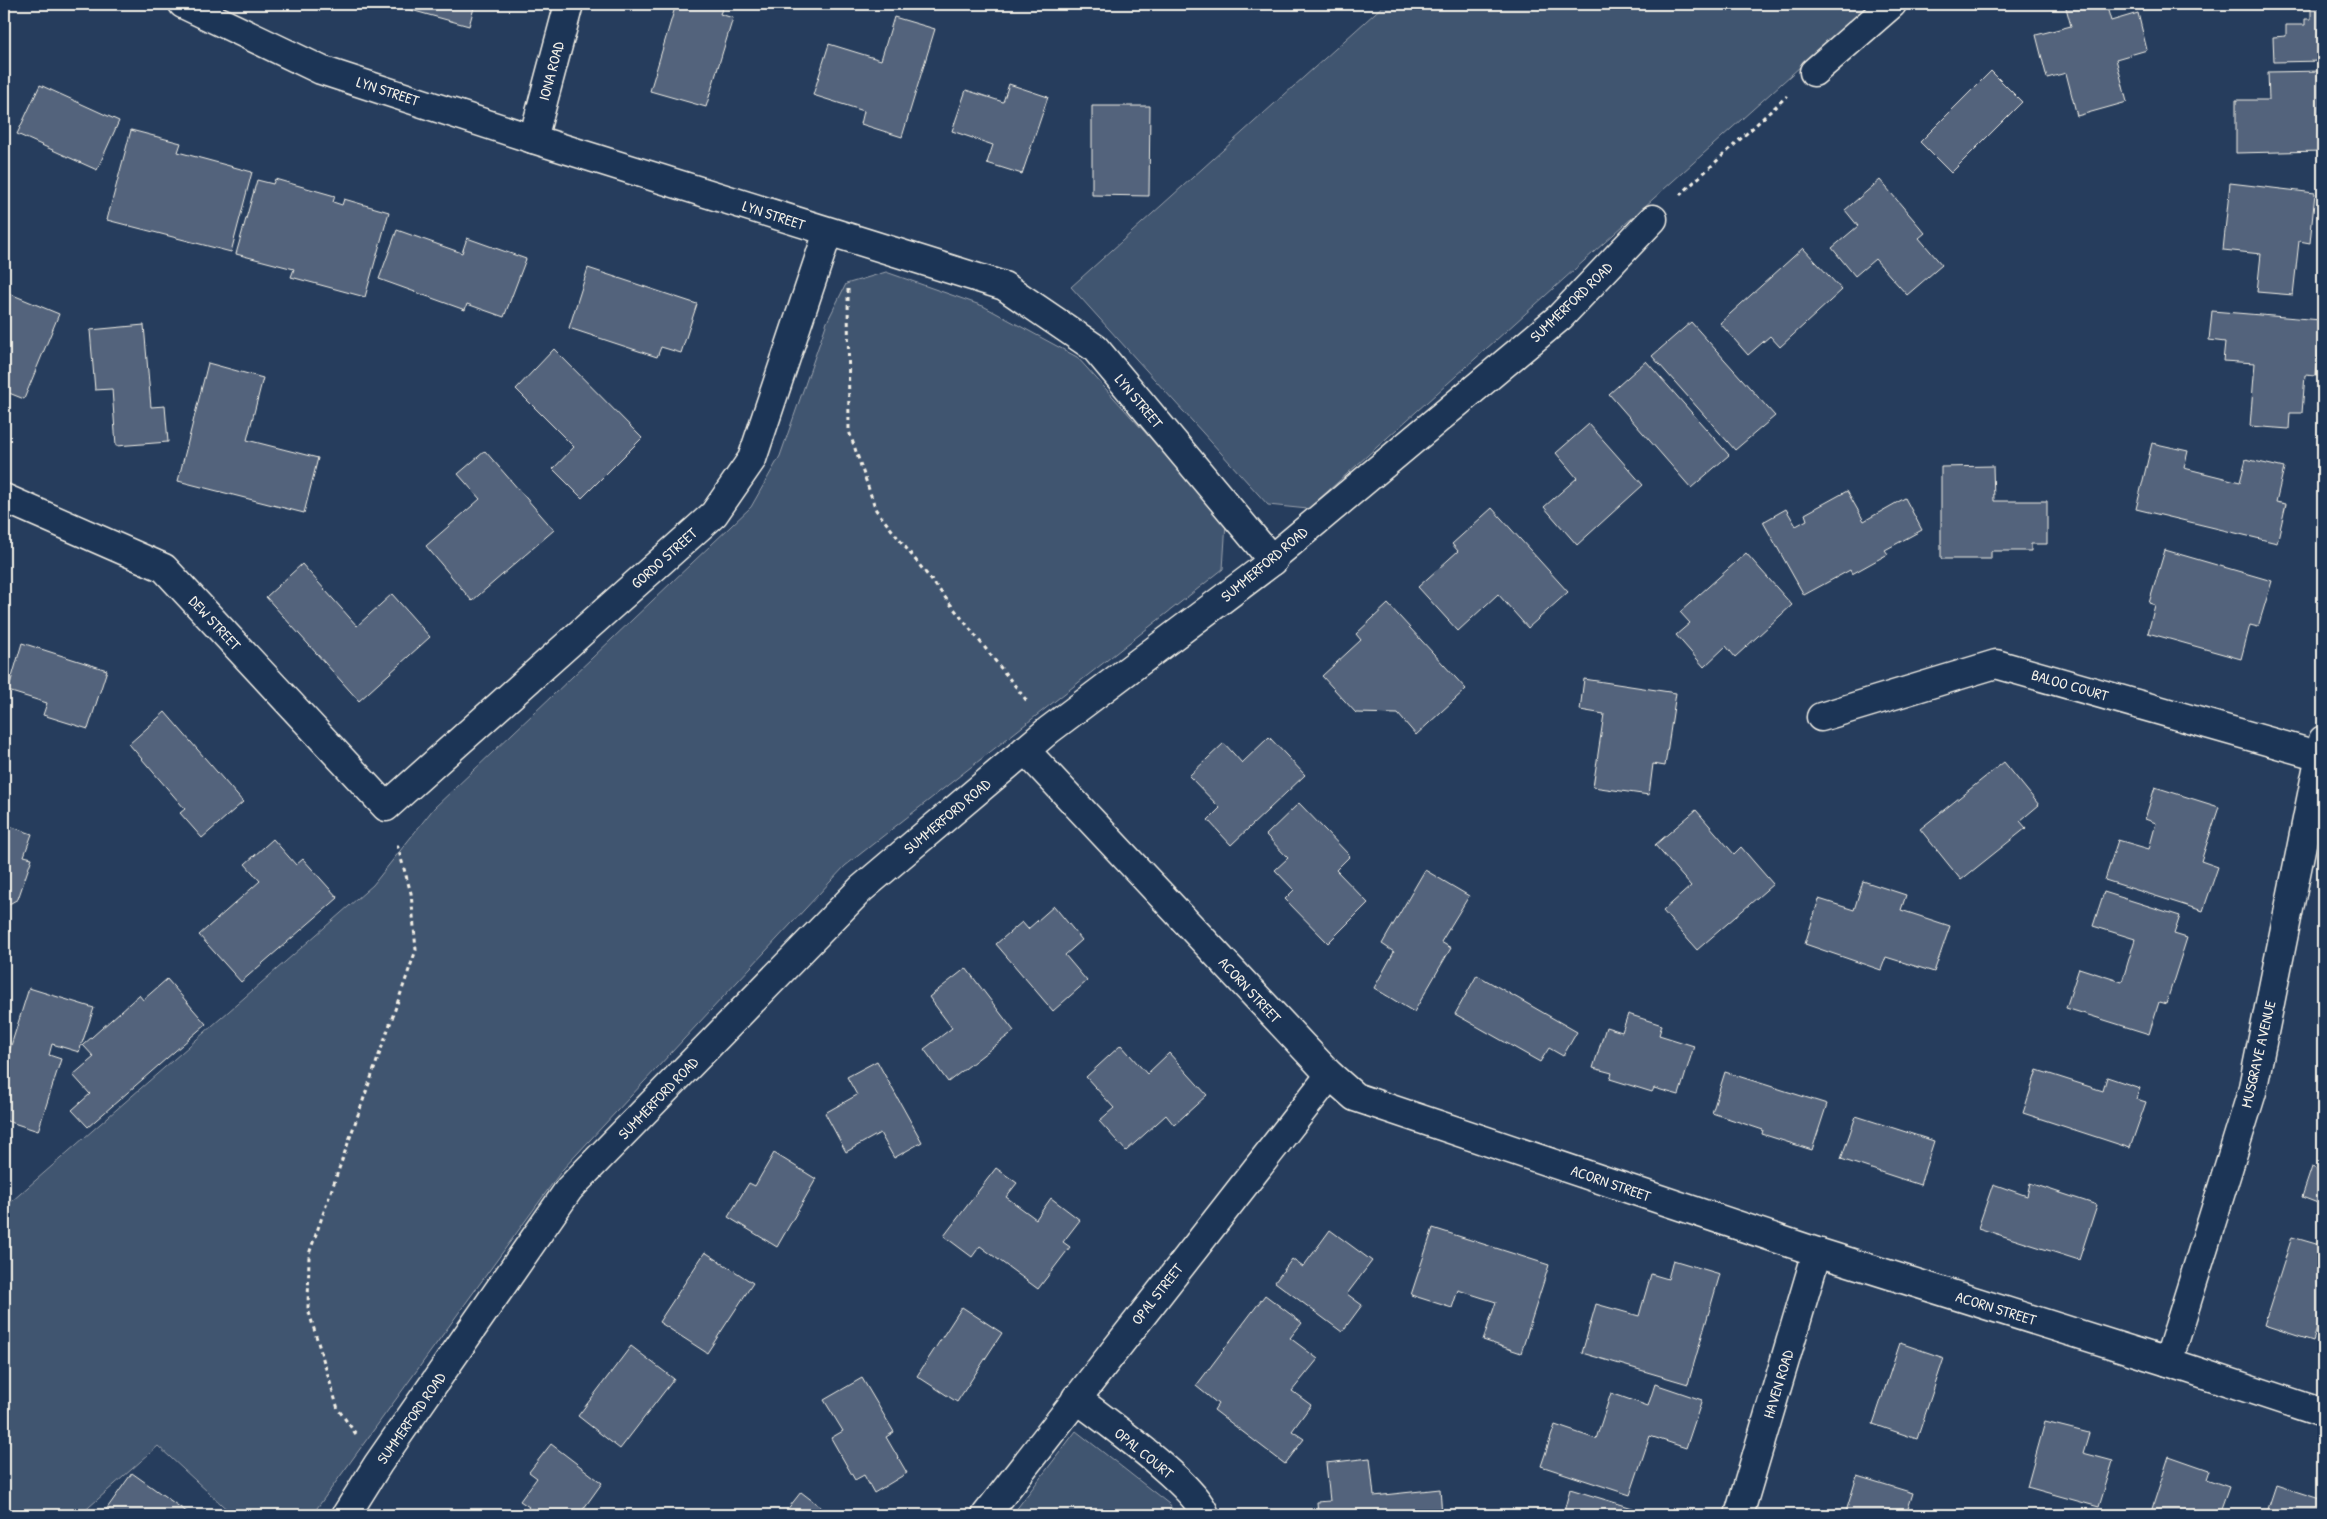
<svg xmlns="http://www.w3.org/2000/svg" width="2327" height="1519" viewBox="0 0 2327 1519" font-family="'Patrick Hand',sans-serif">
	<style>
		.green { fill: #40546f; stroke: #9aa2ac }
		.building { fill: #52647b; stroke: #f4f1e8 }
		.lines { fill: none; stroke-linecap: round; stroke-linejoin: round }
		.street-casing { stroke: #f4f1e8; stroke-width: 31 }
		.path { stroke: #f4f1e8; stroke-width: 3; stroke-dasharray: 4 4; stroke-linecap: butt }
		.street { stroke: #1d3557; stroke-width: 28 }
		.labels { text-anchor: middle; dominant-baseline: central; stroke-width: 5; stroke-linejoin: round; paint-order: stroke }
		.street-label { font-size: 15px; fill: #f4f1e8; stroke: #1d3557 }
	</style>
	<rect width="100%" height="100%" fill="#263d5d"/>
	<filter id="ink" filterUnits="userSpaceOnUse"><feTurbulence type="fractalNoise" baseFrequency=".02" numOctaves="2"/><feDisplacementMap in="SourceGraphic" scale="10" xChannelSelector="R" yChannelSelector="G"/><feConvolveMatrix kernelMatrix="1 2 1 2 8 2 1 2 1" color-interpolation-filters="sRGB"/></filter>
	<g filter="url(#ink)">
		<g class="green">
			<polygon points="1385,4 1870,4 1308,509 1268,505 1071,287"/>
			<polygon points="886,272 983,306 1077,357 1226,522 1223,569 845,866 563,1169 312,1515 233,1515 158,1446 80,1515 4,1515 4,1208 373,885 434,808 751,507 780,456 827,322 846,284"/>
			<polygon points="1076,1431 1169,1504 1176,1515 1012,1515"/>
		</g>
		<g class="building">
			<polygon points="389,4 475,4 469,26"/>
			<polygon points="676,4 724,4 720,14 733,18 706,107 650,91"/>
			<polygon points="2065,4 2106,4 2111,21 2138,13 2147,50 2116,59 2127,102 2077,116 2066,73 2047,78 2036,35 2071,26"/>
			<polygon points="2311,4 2323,4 2323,61 2274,62 2273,37 2286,36 2286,25 2305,25 2305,19 2311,19"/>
			<polygon points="894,17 935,29 902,137 861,124 864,111 813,95 829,44 881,60"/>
			<polygon points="1991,71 2022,102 1951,173 1920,142"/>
			<polygon points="2323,71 2323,151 2236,153 2236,100 2269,100 2268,72"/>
			<polygon points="1009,84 1048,97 1022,174 987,163 993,145 952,131 966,90 1003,102"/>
			<polygon points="40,85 119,121 97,170 17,134"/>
			<polygon points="1092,106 1150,106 1149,196 1092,195"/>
			<polygon points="131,130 181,143 178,152 252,172 231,252 107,220"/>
			<polygon points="275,179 335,196 333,202 342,205 344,199 389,212 365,297 291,277 294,269 236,254 257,180 273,184"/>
			<polygon points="1880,180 1925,233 1919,238 1942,265 1907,295 1875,259 1855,276 1832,248 1858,226 1845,210"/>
			<polygon points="2230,183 2315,193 2310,243 2299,241 2293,295 2257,292 2261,254 2223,250"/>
			<polygon points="397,230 462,253 467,238 526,259 504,317 467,304 465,310 379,279"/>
			<polygon points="1803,248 1842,290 1780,347 1770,336 1748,355 1720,323"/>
			<polygon points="588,268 697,304 681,353 661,347 657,357 569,328"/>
			<polygon points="8,293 59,314 24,399 4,391 4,303"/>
			<polygon points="2212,311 2321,320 2316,376 2305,375 2302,413 2290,413 2289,429 2250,426 2255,363 2223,361 2225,342 2209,340"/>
			<polygon points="1691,322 1775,416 1735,450 1652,356"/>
			<polygon points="144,325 151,407 165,406 168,442 116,446 112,389 95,390 90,330"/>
			<polygon points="554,349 642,438 582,498 553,469 574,447 516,389"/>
			<polygon points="1646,361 1729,455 1691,488 1609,394"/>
			<polygon points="208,363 263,378 247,440 318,458 304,513 178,481"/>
			<polygon points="1589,424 1643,485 1577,545 1544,507 1577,478 1556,453"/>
			<polygon points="2152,443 2188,451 2184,468 2240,482 2246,459 2284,468 2276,502 2286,504 2277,543 2136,509"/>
			<polygon points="485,451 554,530 472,601 426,546 480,499 458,474"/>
			<polygon points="1993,466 1994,501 2047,501 2047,544 2031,544 2031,551 1991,551 1991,559 1941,559 1941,467"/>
			<polygon points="1847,491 1864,521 1905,498 1922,530 1885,550 1888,554 1852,574 1850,570 1804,595 1763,522 1786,509 1796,526 1807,520 1805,514"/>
			<polygon points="1492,508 1568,592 1528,628 1498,594 1458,631 1418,587 1458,551 1452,544"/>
			<polygon points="2165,550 2272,581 2258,627 2250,625 2241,659 2148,633 2155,605 2149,603"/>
			<polygon points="1746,553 1792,605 1735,657 1726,646 1704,667 1676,635 1690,623 1680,612"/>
			<polygon points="302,564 357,626 392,594 430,637 359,701 266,597"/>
			<polygon points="1388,604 1466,689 1416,735 1398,714 1356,713 1322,676 1361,640 1356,634"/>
			<polygon points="22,643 107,670 88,729 43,715 47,703 8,691"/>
			<polygon points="1584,679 1676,693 1665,766 1653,764 1649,795 1593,787 1604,714 1580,710"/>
			<polygon points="165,712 243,802 202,838 180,813 185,809 129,744"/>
			<polygon points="1269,737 1305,775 1231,845 1208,820 1220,808 1189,776 1224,743 1242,763"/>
			<polygon points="2004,762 2039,805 2020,821 2026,828 1961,880 1920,829"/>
			<polygon points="2155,787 2219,807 2201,861 2218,867 2203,911 2105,880 2118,840 2149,849 2156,823 2145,819"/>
			<polygon points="1299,803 1350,856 1336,870 1368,903 1328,943 1285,899 1294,890 1275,870 1288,858 1266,835"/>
			<polygon points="1696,810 1734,854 1741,847 1773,884 1697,950 1663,911 1691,886 1655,845"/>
			<polygon points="4,824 32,834 24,856 32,858 18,899 4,907"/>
			<polygon points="273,839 296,865 303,859 338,898 241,982 199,935 260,881 245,864"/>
			<polygon points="1425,870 1469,896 1441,942 1451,948 1414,1012 1374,988 1394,952 1382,944"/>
			<polygon points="1863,881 1906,895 1901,910 1950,926 1934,972 1886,957 1881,970 1805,944 1819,899 1854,910"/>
			<polygon points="2104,892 2180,916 2174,934 2187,938 2166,1004 2159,1002 2149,1034 2066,1008 2079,968 2122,982 2135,939 2093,926"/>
			<polygon points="1054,906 1082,940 1065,955 1087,981 1053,1011 996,944 1022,922 1028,929"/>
			<polygon points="966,968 1014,1031 948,1082 924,1049 952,1028 929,997"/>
			<polygon points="1477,975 1577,1032 1563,1056 1549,1048 1540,1062 1455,1014"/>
			<polygon points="167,979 206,1024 88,1127 72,1110 90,1094 73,1075 94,1057 83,1045 139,995 143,1000"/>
			<polygon points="29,988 94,1008 79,1052 52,1044 49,1055 61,1059 38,1131 4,1120 4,1068"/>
			<polygon points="1628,1014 1662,1025 1659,1035 1694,1046 1679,1095 1654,1088 1652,1092 1610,1079 1612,1073 1593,1068 1606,1027 1622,1032"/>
			<polygon points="1121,1045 1147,1074 1169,1053 1207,1095 1174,1125 1166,1115 1126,1151 1099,1121 1114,1108 1086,1077"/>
			<polygon points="877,1061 922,1142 894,1158 880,1133 846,1152 825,1113 857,1095 847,1077"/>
			<polygon points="2037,1070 2103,1091 2107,1077 2140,1088 2136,1099 2146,1102 2130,1148 2023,1113"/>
			<polygon points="1725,1072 1827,1104 1812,1150 1762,1134 1763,1130 1712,1113"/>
			<polygon points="1856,1116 1934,1141 1920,1185 1841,1159"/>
			<polygon points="774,1153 816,1179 777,1247 728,1217 749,1183 755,1186"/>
			<polygon points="2312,1167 2323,1172 2323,1205 2302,1197"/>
			<polygon points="996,1168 1017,1183 1006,1197 1036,1219 1051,1198 1080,1220 1063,1242 1070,1247 1038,1289 980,1246 972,1257 944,1236"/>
			<polygon points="2030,1183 2097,1205 2079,1260 1978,1228 1993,1184 2027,1196"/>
			<polygon points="1433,1228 1549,1265 1521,1353 1483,1340 1496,1302 1458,1290 1452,1308 1411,1295"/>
			<polygon points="1330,1230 1372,1261 1347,1294 1362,1305 1342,1332 1275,1282 1292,1259 1303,1267"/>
			<polygon points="2292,1237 2323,1246 2323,1310 2313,1341 2264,1325"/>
			<polygon points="705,1252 753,1283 707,1353 659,1322"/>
			<polygon points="1673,1260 1720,1274 1688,1384 1582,1353 1596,1304 1639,1316 1651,1274 1668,1279"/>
			<polygon points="1265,1295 1302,1323 1290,1338 1318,1359 1292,1391 1311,1405 1292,1431 1304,1439 1285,1464 1214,1410 1218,1404 1196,1386"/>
			<polygon points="962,1307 1002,1333 957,1402 917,1376"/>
			<polygon points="1900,1343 1944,1358 1917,1439 1873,1424"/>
			<polygon points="631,1346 674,1379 620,1449 578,1416"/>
			<polygon points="862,1378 894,1432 886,1437 907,1473 874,1493 864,1475 855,1480 831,1438 843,1431 824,1400"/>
			<polygon points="1655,1384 1702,1400 1686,1448 1650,1436 1630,1495 1541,1466 1555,1425 1596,1439 1611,1393 1648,1406"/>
			<polygon points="2045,1422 2089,1433 2083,1453 2113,1461 2099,1507 2027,1487"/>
			<polygon points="551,1444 602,1483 579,1515 522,1515 529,1507 520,1501 537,1478 529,1472"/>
			<polygon points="2169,1456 2209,1470 2206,1479 2229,1487 2219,1515 2150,1515"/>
			<polygon points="1370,1458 1374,1496 1440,1489 1442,1515 1318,1515 1317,1502 1330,1501 1326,1463"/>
			<polygon points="132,1473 191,1515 105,1515 103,1514"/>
			<polygon points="1857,1476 1913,1493 1906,1515 1845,1515"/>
			<polygon points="2276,1485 2323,1500 2323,1515 2266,1515"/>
			<polygon points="1570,1489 1636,1509 1634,1515 1563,1515"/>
			<polygon points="801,1492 831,1515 783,1515"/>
		</g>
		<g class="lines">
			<defs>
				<g id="street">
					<polyline points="183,4 321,70 533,139 1004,286 1095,348 1273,561"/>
					<polyline points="1814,72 1892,4"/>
					<polyline points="533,139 569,4"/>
					<polyline points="4,498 164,568 386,807 714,514 752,459 828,232"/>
					<polyline points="1821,717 1996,664 2320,756"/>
					<polyline points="1025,750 1330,1075 1355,1097 1817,1252 2168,1362 2323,1413"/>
					<polyline points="2168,1362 2252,1092 2323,740"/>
					<path d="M1076,1398c28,22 120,87 129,117"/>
					<polyline points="346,1515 378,1464 569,1189 861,889 1049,730 1273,561 1276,555 1560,317 1653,219"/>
					<polyline points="986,1515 1330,1075"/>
					<polyline points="1739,1515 1817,1252"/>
				</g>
			</defs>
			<use href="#street" class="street-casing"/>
			<g class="path">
				<polyline points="1680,195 1787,96"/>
				<polyline points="848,289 849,431 876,510 1027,701"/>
				<polyline points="356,1434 338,1409 308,1309 309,1254 416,950 411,893 396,841"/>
			</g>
			<use href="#street" class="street"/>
		</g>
	</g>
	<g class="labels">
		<g class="street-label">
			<text transform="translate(551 71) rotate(-75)">IONA ROAD</text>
			<text transform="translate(388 91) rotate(18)">LYN STREET</text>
			<text transform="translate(774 215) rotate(18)">LYN STREET</text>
			<text transform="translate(1571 302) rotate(-44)">SUMMERFORD ROAD</text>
			<text transform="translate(1139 401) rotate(50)">LYN STREET</text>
			<text transform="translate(664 558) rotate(-42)">GORDO STREET</text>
			<text transform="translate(1264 564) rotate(-40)">SUMMERFORD ROAD</text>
			<text transform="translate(215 623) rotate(47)">DEW STREET</text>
			<text transform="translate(2070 685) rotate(16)">BALOO COURT</text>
			<text transform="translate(947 816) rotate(-40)">SUMMERFORD ROAD</text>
			<text transform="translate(1250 990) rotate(47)">ACORN STREET</text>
			<text transform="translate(2258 1054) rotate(-77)">MUSGRAVE AVENUE</text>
			<text transform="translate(658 1098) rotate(-46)">SUMMERFORD ROAD</text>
			<text transform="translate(1611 1183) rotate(19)">ACORN STREET</text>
			<text transform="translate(1157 1294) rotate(-52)">OPAL STREET</text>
			<text transform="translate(1996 1308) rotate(17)">ACORN STREET</text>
			<text transform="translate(1778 1384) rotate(-73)">HAVEN ROAD</text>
			<text transform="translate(411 1418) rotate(-55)">SUMMERFORD ROAD</text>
			<text transform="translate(1144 1453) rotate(39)">OPAL COURT</text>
		</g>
	</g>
	<rect width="2327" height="1519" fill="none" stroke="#1d3557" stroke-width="20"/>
	<rect x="10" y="10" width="2307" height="1499" fill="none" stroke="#f4f1e8" stroke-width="2" filter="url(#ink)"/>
</svg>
